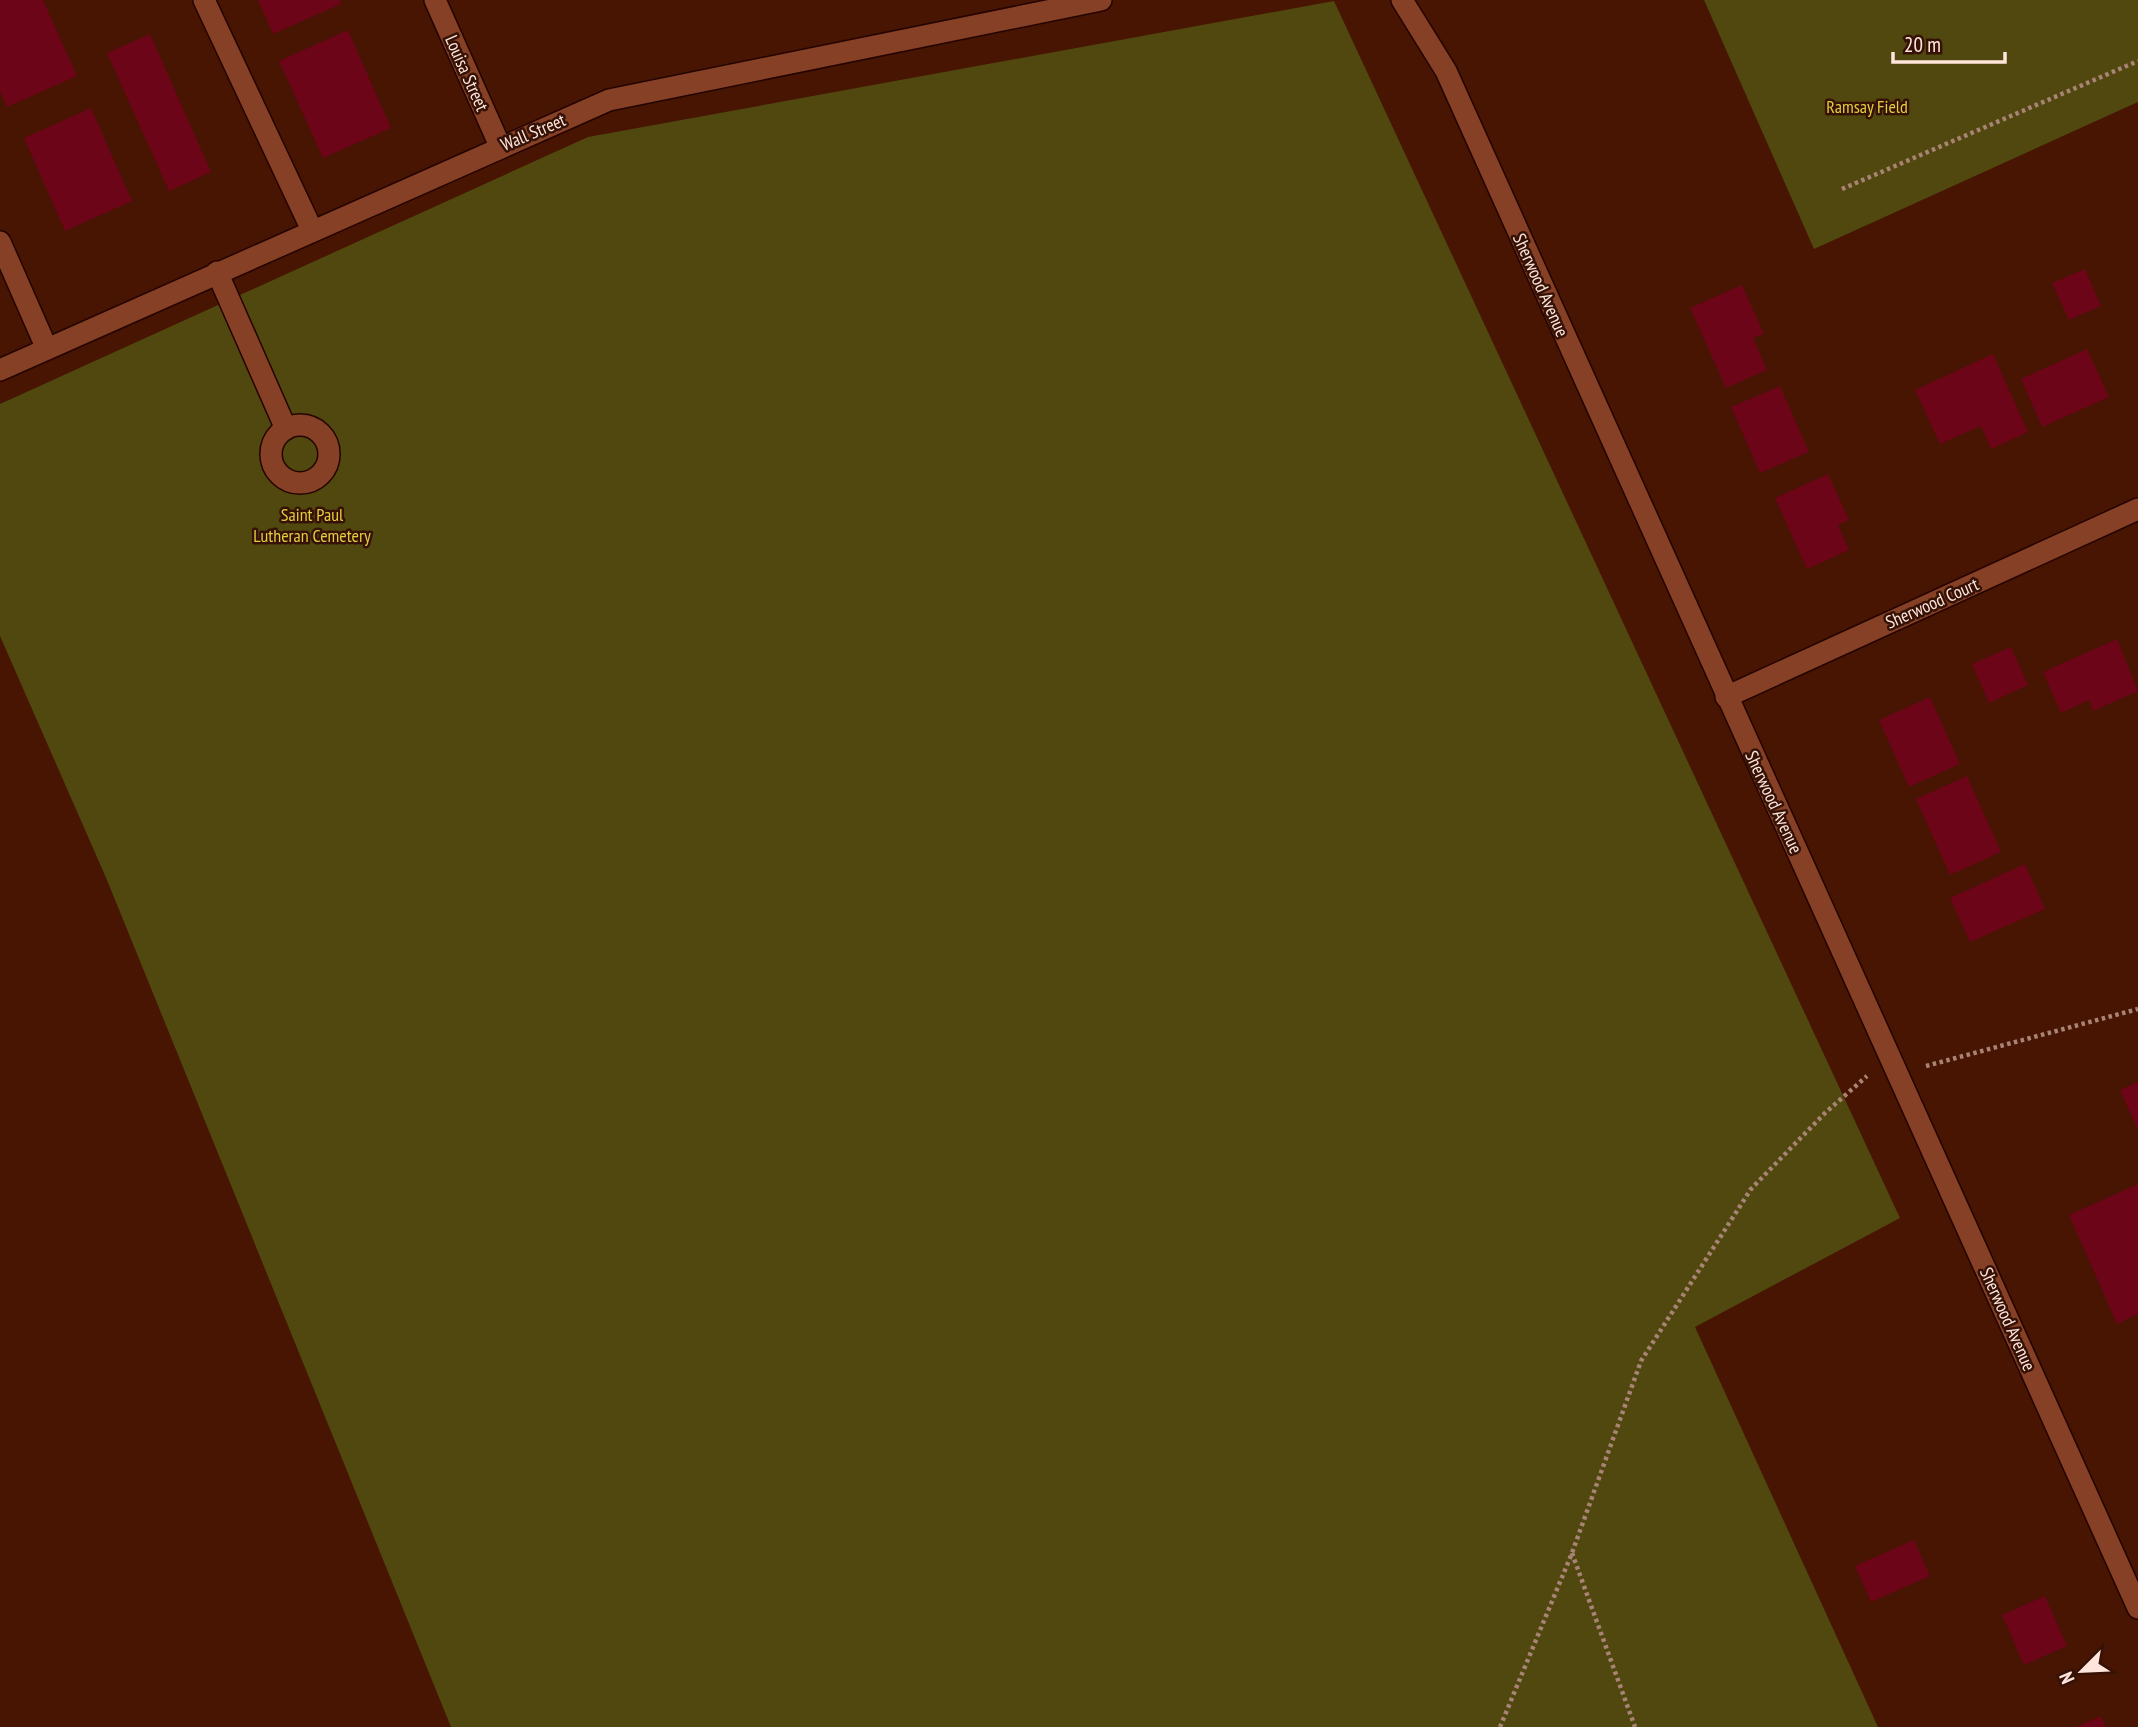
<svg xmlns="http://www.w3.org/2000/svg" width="2138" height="1727" viewBox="0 0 2138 1727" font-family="'PT Sans Narrow',sans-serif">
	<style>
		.green { fill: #50480e }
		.building { fill: #6c0518 }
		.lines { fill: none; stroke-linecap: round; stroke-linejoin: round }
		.lane-casing { stroke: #250400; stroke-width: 24 }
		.street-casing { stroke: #250400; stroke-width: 24 }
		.path { stroke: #a98476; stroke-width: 4.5; stroke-dasharray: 3.5 3.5; stroke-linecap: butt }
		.lane { stroke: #854026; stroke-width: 21 }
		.street { stroke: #854026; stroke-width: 21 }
		.labels { text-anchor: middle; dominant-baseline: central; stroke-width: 5; stroke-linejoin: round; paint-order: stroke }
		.street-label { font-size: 18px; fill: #ffe5dc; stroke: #351205 }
		.park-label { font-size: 18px; fill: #e3ce40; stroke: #351205 }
	</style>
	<rect width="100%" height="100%" fill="#471502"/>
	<g class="green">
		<polygon points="1704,0 2138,0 2138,102 1814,249"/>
		<polygon points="1334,1 1900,1218 1695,1327 1878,1727 451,1727 107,880 0,636 0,404 588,137"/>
	</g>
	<g class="building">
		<polygon points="0,0 43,0 77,76 7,107 0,91"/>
		<polygon points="258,0 340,0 341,4 273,34"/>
		<polygon points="348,30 391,128 323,158 279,61"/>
		<polygon points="150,34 211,172 169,191 107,53"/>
		<polygon points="91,108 132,201 65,231 24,138"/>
		<polygon points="2085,269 2101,306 2069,320 2052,283"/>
		<polygon points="1742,285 1764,334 1753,338 1767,370 1726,388 1690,308"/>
		<polygon points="2087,349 2109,397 2042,427 2021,379"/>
		<polygon points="1993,354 2028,432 1991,449 1981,426 1940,444 1915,390"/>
		<polygon points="1780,386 1809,452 1760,473 1731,407"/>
		<polygon points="1828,474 1849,520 1838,525 1849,550 1807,569 1775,498"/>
		<polygon points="2117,639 2138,691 2093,711 2089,700 2061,713 2043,672"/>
		<polygon points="2011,647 2028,685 1989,703 1972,664"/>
		<polygon points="1930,697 1960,764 1909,787 1879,720"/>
		<polygon points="1967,776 2001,852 1950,875 1916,799"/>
		<polygon points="2025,864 2045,909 1970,942 1950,898"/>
		<polygon points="2138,1082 2138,1130 2120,1090"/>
		<polygon points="2138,1184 2138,1314 2117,1324 2069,1215"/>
		<polygon points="1914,1540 1930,1576 1871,1602 1855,1566"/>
		<polygon points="2045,1596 2067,1646 2024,1665 2002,1615"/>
		<polygon points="2101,1716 2106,1727 2076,1727"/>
	</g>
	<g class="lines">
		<defs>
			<g id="lane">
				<polyline points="204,0 312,230"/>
				<polyline points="0,242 47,349"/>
				<polyline points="217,272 286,429"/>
				<circle cx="300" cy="454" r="29"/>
			</g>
			<g id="street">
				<polyline points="435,0 500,146"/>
				<polyline points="1402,0 1446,71 2138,1608"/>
				<polyline points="0,370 609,100 1101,0"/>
				<polyline points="1726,697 2138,509"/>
			</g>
		</defs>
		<use href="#lane" class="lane-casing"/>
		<use href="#street" class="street-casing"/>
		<g class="path">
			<polyline points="1842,189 2138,61"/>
			<polyline points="1926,1066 2138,1009"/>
			<polyline points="1572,1553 1635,1727"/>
			<polyline points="1500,1727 1572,1553 1641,1361 1751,1189 1825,1113 1867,1076"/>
		</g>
		<use href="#lane" class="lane"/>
		<use href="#street" class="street"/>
	</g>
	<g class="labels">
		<g class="street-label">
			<text transform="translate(467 73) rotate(66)">Louisa Street</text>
			<text transform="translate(533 132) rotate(-23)">Wall Street</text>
			<text transform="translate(1541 285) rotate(66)">Sherwood Avenue</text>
			<text transform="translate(1932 603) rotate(-24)">Sherwood Court</text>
			<text transform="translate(1774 802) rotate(65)">Sherwood Avenue</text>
			<text transform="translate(2008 1319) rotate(66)">Sherwood Avenue</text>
		</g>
		<g class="park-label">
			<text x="1867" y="106">Ramsay Field</text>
			<text x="312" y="514">Saint Paul<tspan x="312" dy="21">Lutheran Cemetery</tspan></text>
		</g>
	</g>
	<g transform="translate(2082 1671) rotate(246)" stroke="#351205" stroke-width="5" paint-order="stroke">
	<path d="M0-5L12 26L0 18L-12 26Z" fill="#ffe5dc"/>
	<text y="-10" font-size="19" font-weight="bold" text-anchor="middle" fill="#ffe5dc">N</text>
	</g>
	<path d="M1893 52v10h112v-10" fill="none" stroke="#ffe5dc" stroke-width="3.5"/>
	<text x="1904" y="52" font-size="21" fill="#ffe5dc" stroke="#351205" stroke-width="5" paint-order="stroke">20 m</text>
</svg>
